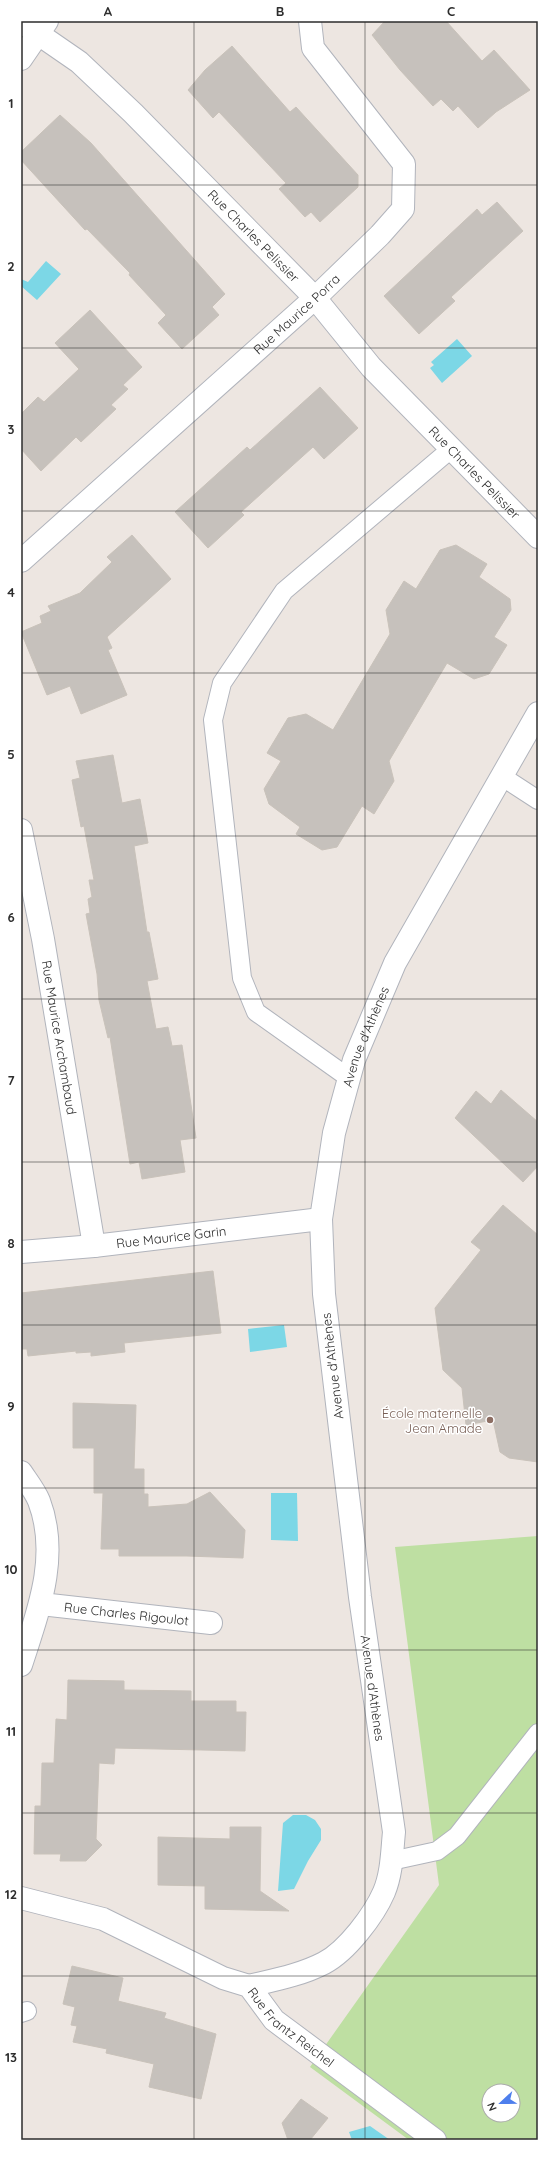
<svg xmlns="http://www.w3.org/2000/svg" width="559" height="2161" viewBox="0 0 559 2161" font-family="Quicksand,sans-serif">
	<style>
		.green { fill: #bedfa2; fill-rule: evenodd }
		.water { fill: #7cd7e6 }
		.building { fill: #c6c1bc; stroke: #c9c2ba }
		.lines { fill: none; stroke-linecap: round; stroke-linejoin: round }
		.service-casing { stroke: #b1b4bc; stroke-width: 20 }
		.minor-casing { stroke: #b1b4bc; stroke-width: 24 }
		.service { stroke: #fff; stroke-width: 18 }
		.minor { stroke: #fff; stroke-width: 22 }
		.grid { fill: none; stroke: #2d2d2d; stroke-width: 1; stroke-opacity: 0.55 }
		.education-dot { fill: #8d6e63; stroke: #fff; stroke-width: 1.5 }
		.labels { text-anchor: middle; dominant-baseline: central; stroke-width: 3; stroke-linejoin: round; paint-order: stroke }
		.street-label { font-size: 13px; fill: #2d2d2d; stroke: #fff }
		.education-label { font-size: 13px; fill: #785e54; stroke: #fff; text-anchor: end }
		.neatline { fill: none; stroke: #2d2d2d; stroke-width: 1.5 }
		.grid-label { font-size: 13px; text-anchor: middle; font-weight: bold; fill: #2d2d2d }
	</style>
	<rect width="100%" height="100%" fill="#ede6e1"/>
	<path class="green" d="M538,1536v604h-129l-99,-73 129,-182 -44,-338zM489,2091h24v24h-24z"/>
	<g class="water">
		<polygon points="46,261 61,274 37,300 21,286 21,279 28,282"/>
		<polygon points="457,339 472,356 442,383 430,368 434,365 431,362"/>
		<polygon points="284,1325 287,1347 250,1352 248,1329"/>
		<polygon points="271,1493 297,1493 298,1541 271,1540"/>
		<polygon points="293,1815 306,1815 315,1820 321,1829 321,1840 308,1861 294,1889 278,1891 283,1823"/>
		<polygon points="370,2126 390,2140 352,2140 349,2132"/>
	</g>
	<g class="building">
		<polygon points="385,21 446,21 482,61 494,50 530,90 496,112 478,128 458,106 453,111 441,99 433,106 400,70 372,35"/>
		<polygon points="232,46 290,112 296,107 358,175 358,187 320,222 311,212 305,217 279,189 286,183 219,112 213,118 188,90 205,70"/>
		<polygon points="60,115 91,143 225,294 212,307 219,315 182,349 158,323 166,315 129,275 130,273 87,229 85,230 21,160 21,152"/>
		<polygon points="497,202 523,231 451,297 455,301 419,334 384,296 477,209 482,215"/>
		<polygon points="90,310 142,367 123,385 128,389 111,405 116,409 81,442 76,437 41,471 21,449 21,414 38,397 44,402 79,369 55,343"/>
		<polygon points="320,387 358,428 324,459 313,447 241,512 244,515 208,548 175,512 247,447 250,450"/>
		<polygon points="132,535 171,579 107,637 112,648 108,650 127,695 81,714 70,686 47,695 21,632 42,623 40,616 51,611 48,606 80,593 112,562 107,557"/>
		<polygon points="456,545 487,564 479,577 510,599 511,610 494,637 507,645 489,674 474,679 447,663 389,761 394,781 374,814 362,806 337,847 322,850 296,834 300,827 269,804 264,789 281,761 267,753 288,718 306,714 333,730 390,634 386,610 404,581 416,589 440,550"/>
		<polygon points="113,755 122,803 140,799 148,843 134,846 147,932 149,932 158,979 147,981 156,1029 168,1027 172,1046 182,1045 196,1138 180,1140 185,1172 142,1179 139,1162 130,1164 110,1037 108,1038 99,1000 97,974 86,914 90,913 88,899 92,897 89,880 94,880 84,826 81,827 72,780 80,778 76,761"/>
		<polygon points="501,1090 538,1122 538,1166 523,1182 455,1118 476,1091 491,1104"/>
		<polygon points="503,1205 538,1235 538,1462 509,1458 500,1452 493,1420 466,1425 462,1388 443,1370 435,1308 481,1250 471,1242"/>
		<polygon points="213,1271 221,1333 124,1343 125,1352 91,1356 91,1352 76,1353 76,1351 28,1356 27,1349 21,1349 21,1293"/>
		<polygon points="73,1403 136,1405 134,1469 144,1469 144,1494 148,1494 148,1507 187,1504 210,1492 245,1530 243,1558 187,1556 119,1556 119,1549 101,1549 103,1493 94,1493 94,1448 73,1448"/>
		<polygon points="68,1680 124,1681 124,1690 191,1691 191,1701 236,1701 236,1712 246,1712 245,1751 115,1748 114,1764 99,1763 96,1839 102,1845 86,1861 60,1861 61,1854 34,1854 35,1806 41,1806 42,1763 54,1763 56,1719 67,1720"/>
		<polygon points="230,1827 261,1827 260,1891 289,1911 205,1909 205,1886 158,1885 158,1837 230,1839"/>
		<polygon points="72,1966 123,1978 118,2001 166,2013 164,2018 216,2034 201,2099 149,2087 154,2064 106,2053 107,2049 73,2042 77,2026 71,2025 75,2007 63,2004"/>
		<polygon points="301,2099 328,2118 310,2140 288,2140 282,2123"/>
	</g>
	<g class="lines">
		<defs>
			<g id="service">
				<polyline points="501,776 538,800"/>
				<polyline points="349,1078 256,1012 242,978 213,720 222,683 284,591 451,449"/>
				<polyline points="391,1861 437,1851 457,1836 538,1733"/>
				<polyline points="21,2013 27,2011"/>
			</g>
			<g id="minor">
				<path id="s1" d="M21,22l58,40 54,51 182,185 56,69 167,170"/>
				<polyline points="21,59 47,21"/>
				<path id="s2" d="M21,561l294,-263 65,-63 23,-26 1,-45 -91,-116 -3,-27"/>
				<path id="s3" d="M21,830l22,109 51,307"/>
				<path id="s4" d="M21,1252l73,-6 227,-27"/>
				<path d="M21,1472c6,9 14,19 18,29 21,55 -1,111 -18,164"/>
				<path id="s5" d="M41,1604l170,19"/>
				<path id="s6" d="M21,1898l82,21 120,59 26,8 25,34 161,120"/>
				<path id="s7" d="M249,1986c25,-6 52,-11 75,-23 23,-12 50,-48 60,-71 8,-19 8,-41 10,-60l-34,-235 -36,-303 -3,-75 13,-86 20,-73 41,-97 143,-250"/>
			</g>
		</defs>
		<use href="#service" class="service-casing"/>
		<use href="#minor" class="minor-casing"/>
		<use href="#service" class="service"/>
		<use href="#minor" class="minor"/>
	</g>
	<path class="grid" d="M194,21v2119M365,21v2119M21,185h517M21,348h517M21,511h517M21,673h517M21,836h517M21,999h517M21,1162h517M21,1325h517M21,1488h517M21,1650h517M21,1813h517M21,1976h517"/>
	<circle class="education-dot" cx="490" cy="1420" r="4"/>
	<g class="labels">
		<g class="street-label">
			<text stroke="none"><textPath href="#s1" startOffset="317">Rue Charles Pelissier</textPath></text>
			<text stroke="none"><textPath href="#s2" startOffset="370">Rue Maurice Porra</textPath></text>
			<text stroke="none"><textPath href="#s1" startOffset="641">Rue Charles Pelissier</textPath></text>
			<text stroke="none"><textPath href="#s7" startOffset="1040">Avenue d'Athènes</textPath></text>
			<text stroke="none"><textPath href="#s3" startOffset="211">Rue Maurice Archambaud</textPath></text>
			<text stroke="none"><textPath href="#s4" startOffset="151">Rue Maurice Garin</textPath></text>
			<text transform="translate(332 1366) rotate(-97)">Avenue d'Athènes</text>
			<text stroke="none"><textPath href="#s5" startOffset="86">Rue Charles Rigoulot</textPath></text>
			<text transform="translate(373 1688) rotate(82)">Avenue d'Athènes</text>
			<text stroke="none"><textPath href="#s6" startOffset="305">Rue Frantz Reichel</textPath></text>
		</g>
		<g class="education-label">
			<text x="482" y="1413">École maternelle<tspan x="482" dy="15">Jean Amade</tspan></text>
		</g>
	</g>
	<rect width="559" height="2161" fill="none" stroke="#ffffff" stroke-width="44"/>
	<g transform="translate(501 2103) rotate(248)"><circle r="19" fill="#ffffff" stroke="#ababab"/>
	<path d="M0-3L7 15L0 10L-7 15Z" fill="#4e7fed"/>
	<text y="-6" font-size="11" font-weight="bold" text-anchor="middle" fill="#2d2d2d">N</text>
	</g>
	<rect x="22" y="22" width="515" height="2117" class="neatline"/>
	<g class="grid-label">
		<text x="108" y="16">A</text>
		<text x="280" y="16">B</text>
		<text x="451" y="16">C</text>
		<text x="11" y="108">1</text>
		<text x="11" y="271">2</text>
		<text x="11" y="434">3</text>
		<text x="11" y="597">4</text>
		<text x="11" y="759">5</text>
		<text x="11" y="922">6</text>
		<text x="11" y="1085">7</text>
		<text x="11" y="1248">8</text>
		<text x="11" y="1411">9</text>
		<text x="11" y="1574">10</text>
		<text x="11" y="1736">11</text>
		<text x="11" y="1899">12</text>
		<text x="11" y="2062">13</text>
	</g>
</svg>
